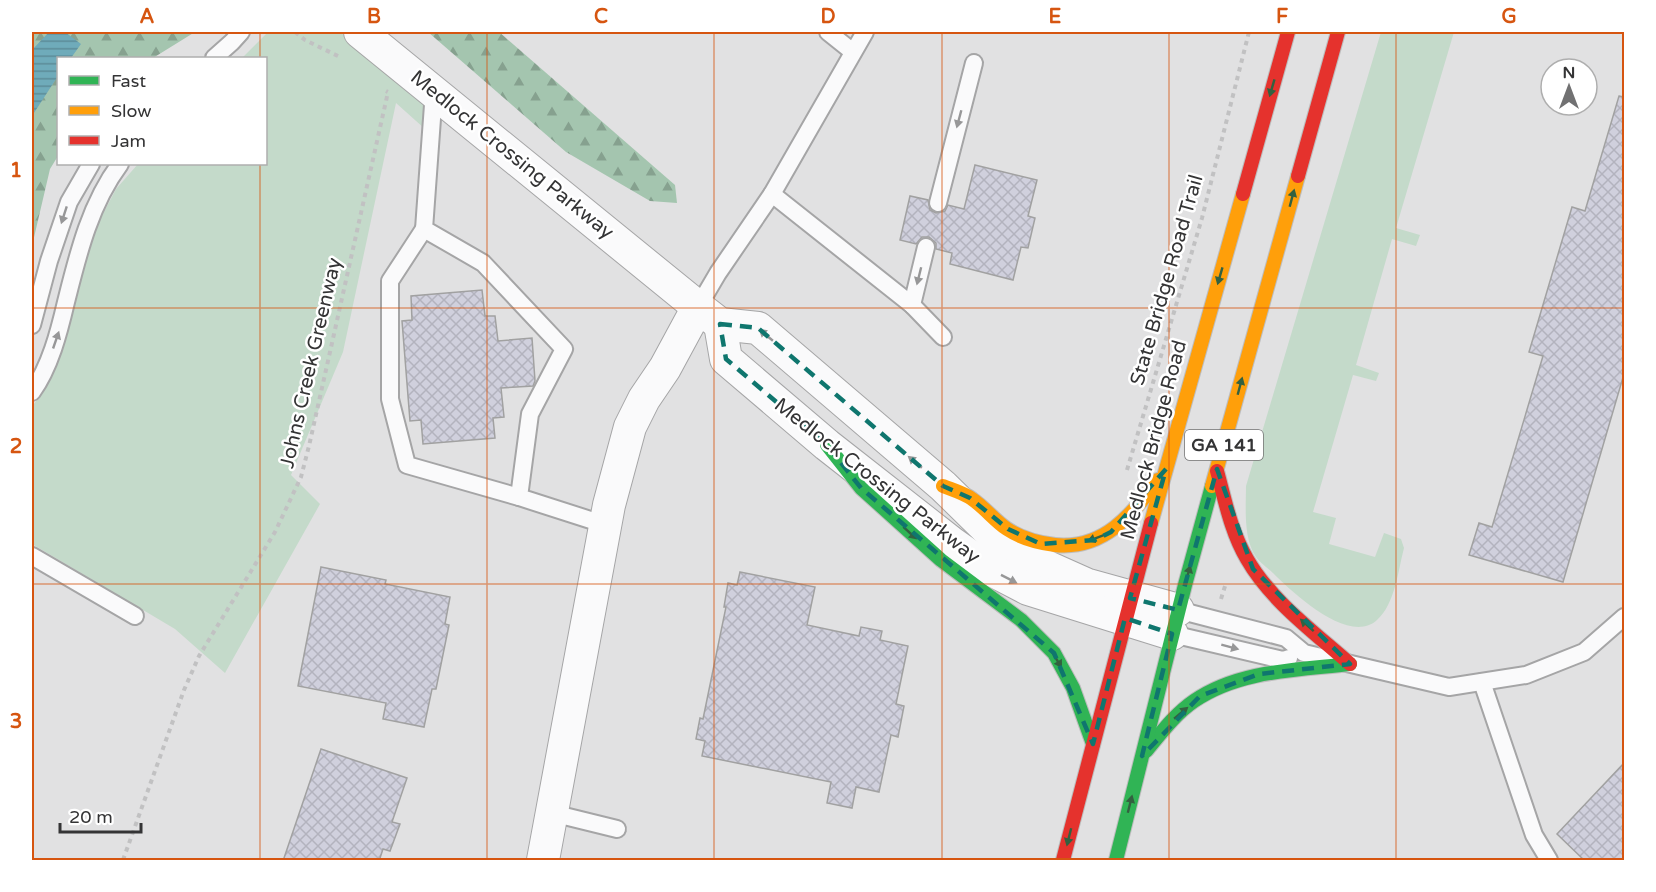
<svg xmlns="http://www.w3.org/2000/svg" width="1656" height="892" viewBox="0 0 1656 892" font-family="'Varela Round',sans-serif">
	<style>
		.grass { fill: #c4daca }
		.forest { fill: url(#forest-firs) }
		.water { fill: url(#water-rules) }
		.building { fill: url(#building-cross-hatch); stroke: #a1a1a1; stroke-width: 1.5 }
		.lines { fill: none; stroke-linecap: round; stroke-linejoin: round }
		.lane-casing { stroke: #a5a5a6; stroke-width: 20 }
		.street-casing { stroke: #a5a5a6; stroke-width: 34 }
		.fast-casing { stroke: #bdbdbd; stroke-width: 16 }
		.slow-casing { stroke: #bdbdbd; stroke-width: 16 }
		.jam-casing { stroke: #bdbdbd; stroke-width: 16 }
		.path { stroke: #c1c1c2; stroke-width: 4; stroke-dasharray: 4.5 4.5; stroke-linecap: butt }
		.lane { stroke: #fafafb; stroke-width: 16 }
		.street { stroke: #fafafb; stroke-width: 32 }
		.fast { stroke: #30b455; stroke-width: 14 }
		.slow { stroke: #ff9f0a; stroke-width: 14 }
		.jam { stroke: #e5322d; stroke-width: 14 }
		.oneway { fill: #336140 }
		.oneway2 { fill: #979798 }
		.marked { fill: none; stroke: #0f766e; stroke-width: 4.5; stroke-dasharray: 12 8; stroke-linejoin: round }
		.grid { fill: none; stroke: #d65510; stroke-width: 1.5; stroke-opacity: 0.55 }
		.labels { text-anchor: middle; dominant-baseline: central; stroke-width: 5; stroke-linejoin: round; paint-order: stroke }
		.shield { fill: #fff; stroke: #717172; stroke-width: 1.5 }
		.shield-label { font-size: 18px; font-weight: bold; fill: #343435 }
		.street-label { font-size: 20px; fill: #343435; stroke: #fff }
		.neatline { fill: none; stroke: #d65510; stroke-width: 2 }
		.grid-label { font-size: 20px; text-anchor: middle; font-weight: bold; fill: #d65510 }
	</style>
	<defs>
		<pattern id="forest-firs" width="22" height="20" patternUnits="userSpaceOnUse" patternTransform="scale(1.5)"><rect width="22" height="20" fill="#a4c5af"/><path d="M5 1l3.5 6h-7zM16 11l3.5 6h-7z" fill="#86a18f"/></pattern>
		<pattern id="water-rules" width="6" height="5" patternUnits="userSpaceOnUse" patternTransform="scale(1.5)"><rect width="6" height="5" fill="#6fabba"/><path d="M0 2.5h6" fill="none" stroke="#5c8c98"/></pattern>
		<pattern id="building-cross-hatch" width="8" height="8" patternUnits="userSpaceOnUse" patternTransform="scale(1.5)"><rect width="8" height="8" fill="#d0d0dd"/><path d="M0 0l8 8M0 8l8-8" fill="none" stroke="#b3b3be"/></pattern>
	</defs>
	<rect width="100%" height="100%" fill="#e1e1e2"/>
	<g class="grass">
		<polygon points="268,32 340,32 426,106 425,129 396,103 343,352 291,475 320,504 225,673 175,629 32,544 32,407 53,375 95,229 116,189 138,164 266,164 266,58 242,58"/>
		<path d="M1381,32h73l-58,196 24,7 -4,11 -24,-7 -36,126 23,8 -3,8 -23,-6 -40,137 23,6 -7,26 46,13 9,-24 17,6 3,9c-6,23 -9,56 -27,72 -28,26 -85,-28 -104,-47 -5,-5 -13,-10 -17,-16 -13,-19 -10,-50 -10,-71z"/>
	</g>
	<g class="forest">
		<polygon points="32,32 195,32 153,58 58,58 58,156 50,169 32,246"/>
		<polygon points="428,32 499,32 675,185 677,203 650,201 566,152"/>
	</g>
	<polygon class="water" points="49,32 65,32 81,44 71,58 58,58 58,76 32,116 32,50"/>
	<g class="building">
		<polygon points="1619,96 1624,97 1624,374 1563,582 1469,555 1479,523 1492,527 1543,356 1529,352 1572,207 1585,211"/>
		<polygon points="975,165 1037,180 1028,216 1035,218 1028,248 1021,247 1013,280 950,264 952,253 936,249 936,243 929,237 922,237 916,244 900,240 910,196 928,200 930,210 936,213 945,211 948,205 964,209"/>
		<polygon points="482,290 485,316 495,316 498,341 532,338 535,381 533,386 501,388 504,417 493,418 495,438 423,444 421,420 410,421 402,321 412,320 411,296"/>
		<polygon points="321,567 386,580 385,584 450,597 445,624 449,625 436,689 432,689 424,727 383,719 386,703 298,686"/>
		<polygon points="740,572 815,587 807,625 859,636 861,627 882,631 880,640 908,646 896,704 904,706 898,737 891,735 879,792 856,787 852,808 827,803 831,782 702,756 705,741 696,739 700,718 703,719 726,607 724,607 728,583 737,585"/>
		<polygon points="321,749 407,778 392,822 400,824 390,851 383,849 379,861 283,861"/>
		<polygon points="1624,763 1624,861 1585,861 1557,834"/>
	</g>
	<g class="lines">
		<defs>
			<g id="lane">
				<polyline points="828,32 853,52"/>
				<polyline points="214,58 232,42 241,32"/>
				<polyline points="434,91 424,229 483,263 564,349 530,414 519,497 606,525"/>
				<polyline points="772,194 912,305 943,337"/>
				<polyline points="938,203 974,63"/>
				<polyline points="424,229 390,281 390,399 407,465 519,497"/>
				<polyline points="912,305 926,247"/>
				<polyline points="698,307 718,273 772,194 865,32"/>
				<polyline points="32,325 49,261 69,202 91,164"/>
				<path d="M32,392c18,-25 27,-60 34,-90 12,-48 24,-98 54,-138"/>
				<polyline points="32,556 135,616"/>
				<polyline points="1178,610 1286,638 1304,653 1449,687 1526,675 1584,652 1624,617"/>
				<polyline points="1172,634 1283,660 1289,658"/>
				<polyline points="1482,682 1534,835 1549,860"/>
				<polyline points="552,813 617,829"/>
			</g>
			<g id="street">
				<polyline points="360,32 698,307 720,324 758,328 943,486 991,533 1011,547 1041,564 1088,585 1178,610"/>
				<polyline points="720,324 726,359 827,445 952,543 986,567 1028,589 1172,634"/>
				<polyline points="543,860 609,505 630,427 644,399 665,368 698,307"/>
			</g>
			<g id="fast">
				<polyline points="827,445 861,488 941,560 1021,620 1054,653 1073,688 1093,744"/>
				<path d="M1146,751c15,-18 29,-37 48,-50 45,-31 104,-31 156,-37"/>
				<polyline points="1116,860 1185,585 1212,486"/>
			</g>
			<g id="slow">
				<path d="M943,486c10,4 21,7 29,13 13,9 23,22 35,30 15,10 31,14 48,16 49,5 76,-30 103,-65"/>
				<polyline points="1212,486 1298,176"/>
				<polyline points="1151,523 1243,194"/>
			</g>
			<g id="jam">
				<polyline points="1298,176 1338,32"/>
				<polyline points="1243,194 1288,32"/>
				<path d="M1217,471c8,29 14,61 30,88 24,42 67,73 103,105"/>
				<polyline points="1063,860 1151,523"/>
			</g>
		</defs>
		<use href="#lane" class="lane-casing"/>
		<use href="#street" class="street-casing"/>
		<use href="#fast" class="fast-casing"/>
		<use href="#slow" class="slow-casing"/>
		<use href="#jam" class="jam-casing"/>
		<g class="path">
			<polyline points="295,32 305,40 342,58"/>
			<polyline points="1127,470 1202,218 1249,32"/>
			<polyline points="1221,599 1226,583"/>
			<polyline points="123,860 184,690 199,656 275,532 301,477 309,446 388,92 386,91"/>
		</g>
		<use href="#lane" class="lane"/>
		<use href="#street" class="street"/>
		<use href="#fast" class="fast"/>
		<use href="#slow" class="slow"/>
		<use href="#jam" class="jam"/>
	</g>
	<defs><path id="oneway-solid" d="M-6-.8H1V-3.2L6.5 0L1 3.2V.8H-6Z" transform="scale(1.5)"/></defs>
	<g class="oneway">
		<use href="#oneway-solid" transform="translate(1272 88) rotate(106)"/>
		<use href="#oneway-solid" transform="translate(1292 198) rotate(-75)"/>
		<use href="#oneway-solid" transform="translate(1220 276) rotate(106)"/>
		<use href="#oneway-solid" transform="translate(1240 386) rotate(-75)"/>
		<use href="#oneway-solid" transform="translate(910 533) rotate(42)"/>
		<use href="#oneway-solid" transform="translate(1096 538) rotate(160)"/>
		<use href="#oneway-solid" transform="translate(1188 574) rotate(-74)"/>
		<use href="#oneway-solid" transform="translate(1307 625) rotate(-138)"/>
		<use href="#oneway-solid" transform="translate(1057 660) rotate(59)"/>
		<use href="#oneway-solid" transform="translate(1181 713) rotate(-40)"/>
		<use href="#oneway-solid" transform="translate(1130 804) rotate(-76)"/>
		<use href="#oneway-solid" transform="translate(1069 837) rotate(104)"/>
	</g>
	<g class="oneway2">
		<use href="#oneway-solid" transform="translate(959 119) rotate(105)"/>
		<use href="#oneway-solid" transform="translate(64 215) rotate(108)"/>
		<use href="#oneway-solid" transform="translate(919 276) rotate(104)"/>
		<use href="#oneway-solid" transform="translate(766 335) rotate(-140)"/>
		<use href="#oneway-solid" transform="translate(56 340) rotate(-71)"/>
		<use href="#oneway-solid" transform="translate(915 462) rotate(-140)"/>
		<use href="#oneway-solid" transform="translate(1009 579) rotate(27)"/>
		<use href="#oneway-solid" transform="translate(1230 647) rotate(15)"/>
	</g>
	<path class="marked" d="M720,324l38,4 185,158 27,12 38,31 33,15 54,-4 16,-8 55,-63 -36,129 48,12 39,-141 36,100 97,95 -91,10 -59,22 -58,60 30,-122 -47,-16 -32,126 -39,-91 -193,-165 -34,-43 -101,-86z"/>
	<path class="grid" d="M260,32v26M487,32v828M714,32v828M942,32v828M1169,32v828M1396,32v828M260,164v696M32,308h1592M32,584h1592"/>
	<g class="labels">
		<rect class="shield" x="1185" y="430" width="78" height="30" rx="4.5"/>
		<g class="shield-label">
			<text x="1224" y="445">GA 141</text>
		</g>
		<g class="street-label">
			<text transform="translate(512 155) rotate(39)">Medlock Crossing Parkway</text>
			<text transform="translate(1167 280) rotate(-74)">State Bridge Road Trail</text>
			<text transform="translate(311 363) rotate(-77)">Johns Creek Greenway</text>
			<text transform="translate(1154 440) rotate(-75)">Medlock Bridge Road</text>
			<text transform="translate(877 481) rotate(38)">Medlock Crossing Parkway</text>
		</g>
	</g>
	<rect width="1656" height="892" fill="none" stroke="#ffffff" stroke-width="66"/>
	<rect x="57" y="57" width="210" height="108" fill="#ffffff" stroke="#aeaeae" stroke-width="1.5"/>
	<rect x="69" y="76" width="30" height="9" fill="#30b455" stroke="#aeaeae" stroke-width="1.5"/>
	<text x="111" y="87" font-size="18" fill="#343435">Fast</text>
	<rect x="69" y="106" width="30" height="9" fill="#ff9f0a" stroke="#aeaeae" stroke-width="1.5"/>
	<text x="111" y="117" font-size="18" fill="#343435">Slow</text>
	<rect x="69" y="136" width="30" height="9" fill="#e5322d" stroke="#aeaeae" stroke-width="1.5"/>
	<text x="111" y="147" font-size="18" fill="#343435">Jam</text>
	<g transform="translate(1569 87)"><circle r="28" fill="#ffffff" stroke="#aeaeae" stroke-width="1.5"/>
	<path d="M0-4.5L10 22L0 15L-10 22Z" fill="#717172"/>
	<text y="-9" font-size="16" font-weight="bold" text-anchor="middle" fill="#343435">N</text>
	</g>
	<path d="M60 823v9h81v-9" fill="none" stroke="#343435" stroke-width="3"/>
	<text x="69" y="823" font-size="18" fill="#343435" stroke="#ffffff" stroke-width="4.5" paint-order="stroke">20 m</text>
	<rect x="33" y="33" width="1590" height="826" class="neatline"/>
	<g class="grid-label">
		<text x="147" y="23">A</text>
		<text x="374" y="23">B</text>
		<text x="601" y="23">C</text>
		<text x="828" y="23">D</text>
		<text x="1055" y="23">E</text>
		<text x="1282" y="23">F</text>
		<text x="1509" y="23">G</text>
		<text x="16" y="177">1</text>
		<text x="16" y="453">2</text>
		<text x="16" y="728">3</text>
	</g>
</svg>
